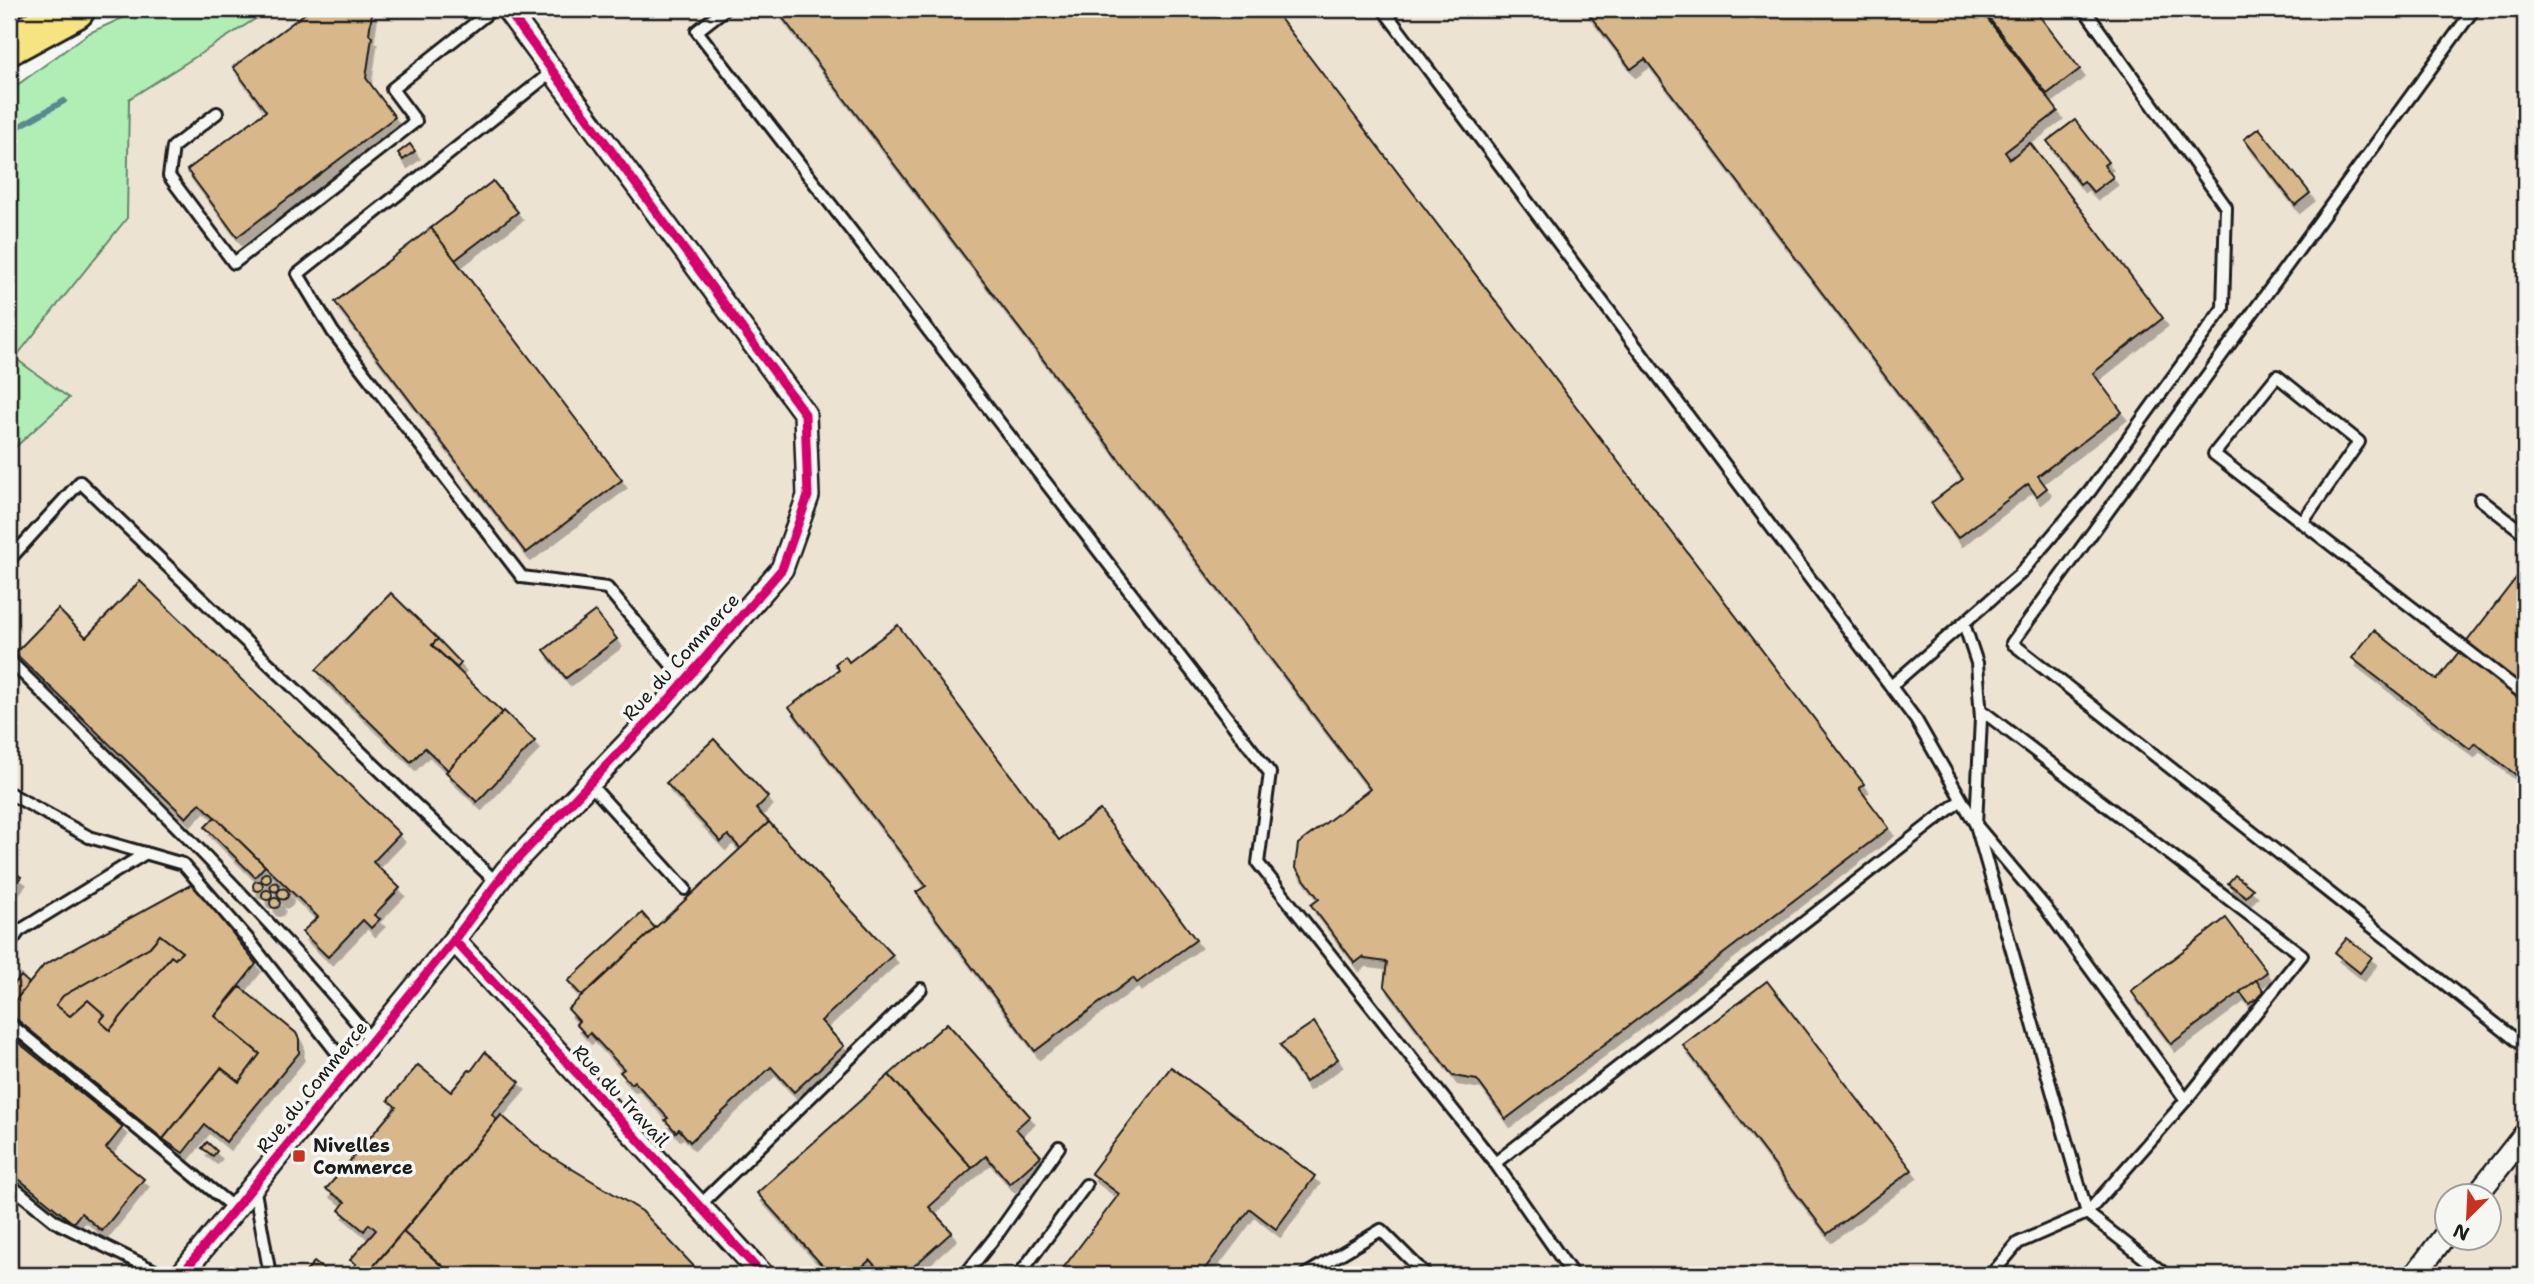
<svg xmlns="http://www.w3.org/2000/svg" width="2534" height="1284" viewBox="0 0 2534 1284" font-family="'Shantell Sans',sans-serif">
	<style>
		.built { fill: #ede3d3; fill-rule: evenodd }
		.green { fill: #b0eeb5; stroke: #668568; stroke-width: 2 }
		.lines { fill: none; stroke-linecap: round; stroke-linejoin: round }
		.stream { stroke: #598990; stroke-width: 6 }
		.building { fill: #d8b88b; stroke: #1c1c1c; stroke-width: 2; fill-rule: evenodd; filter: url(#shadow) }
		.lane-casing { stroke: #1c1c1c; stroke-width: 16 }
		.street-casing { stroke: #1c1c1c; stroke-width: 26 }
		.highway-casing { stroke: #1c1c1c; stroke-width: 44 }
		.lane { stroke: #f6f6f2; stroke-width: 10 }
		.street { stroke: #f6f6f2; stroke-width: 21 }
		.highway { stroke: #f6e381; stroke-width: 38 }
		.cycleway-casing { stroke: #f6f6f2; stroke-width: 13 }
		.cycleway { stroke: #d6006c; stroke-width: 9 }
		.poi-dot { fill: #c8321e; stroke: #f6f6f2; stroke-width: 2.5 }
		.labels { text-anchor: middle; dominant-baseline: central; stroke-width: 7; stroke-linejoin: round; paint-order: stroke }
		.street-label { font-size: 19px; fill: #1c1c1c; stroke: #f6f6f2 }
		.poi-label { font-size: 19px; font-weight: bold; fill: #1c1c1c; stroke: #f6f6f2; text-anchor: start }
	</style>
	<defs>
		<filter id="shadow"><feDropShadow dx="4.5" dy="8" stdDeviation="0" flood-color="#0004"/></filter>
	</defs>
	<rect width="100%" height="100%" fill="#f6f6f2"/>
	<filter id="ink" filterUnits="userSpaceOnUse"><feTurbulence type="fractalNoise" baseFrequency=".0143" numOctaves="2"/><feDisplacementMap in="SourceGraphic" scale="14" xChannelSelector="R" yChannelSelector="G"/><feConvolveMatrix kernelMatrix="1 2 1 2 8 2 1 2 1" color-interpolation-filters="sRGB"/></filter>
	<g filter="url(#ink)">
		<path class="built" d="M138,9h2387v1266h-2516v-1184l80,-58zM2446,1196h42v42h-42z"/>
		<polygon class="green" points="142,9 271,9 129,99 127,218 15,358 69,398 9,453 9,91 89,33"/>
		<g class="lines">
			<polyline class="stream" points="9,132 64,101"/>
		</g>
		<g class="building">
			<polygon points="311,9 340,11 343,9 368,9 372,13 369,34 372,37 366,78 395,117 237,237 187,170 266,111 233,67"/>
			<polygon points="776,9 1273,9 1864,784 1859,788 1889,828 1506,1119 1477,1080 1453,1076 1384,985 1387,962 1365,959 1363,957 1355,963 1311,905 1319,899 1295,867 1298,844 1370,789"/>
			<polygon points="1585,9 1980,9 2058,111 2005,152 2010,159 2030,143 2163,318 2093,373 2122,412 2038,476 2047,488 2037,496 2028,484 1958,538 1931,503 1963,479 1645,59 1631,69"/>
			<polygon points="1982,9 2034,9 2080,69 2047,94"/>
			<polygon points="2075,120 2108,162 2104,165 2113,177 2093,192 2084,181 2080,184 2047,141"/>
			<polygon points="2259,128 2310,193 2295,205 2244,139"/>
			<polygon points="410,144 415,151 403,160 398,153"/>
			<polygon points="493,181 518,212 455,260 431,228"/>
			<polygon points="431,228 622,480 526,553 335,302"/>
			<polygon points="2520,573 2525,577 2525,782 2475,743 2470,749 2352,658 2374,630 2437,680"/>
			<polygon points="140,581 400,834 373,862 400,888 374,915 380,919 371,928 363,920 328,957 302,932 318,917 200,803 186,818 15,653 58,609 86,637"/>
			<polygon points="391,593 438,639 432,645 503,713 448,770 425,748 411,762 316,670"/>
			<polygon points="595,611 617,639 566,678 544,650"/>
			<polygon points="898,625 1059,840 1100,810 1196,940 1137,983 1133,978 1035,1051 916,892 926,886 789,707 839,670 835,664 845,656 849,662"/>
			<polygon points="438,639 461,663 457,668 432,645"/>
			<polygon points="504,711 535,741 477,802 446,772"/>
			<polygon points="714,739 768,797 756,809 769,822 741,849 728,835 721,842 666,783"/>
			<polygon points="215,817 265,866 255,877 205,827"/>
			<polygon points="769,822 893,955 821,1021 844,1046 794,1092 771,1067 690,1142 679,1129 676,1132 665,1120 668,1118 634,1081 631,1084 620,1072 624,1069 590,1033 587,1036 576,1024 579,1021 568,1009"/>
			<polygon points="9,868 21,877 9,892"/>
			<circle cx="266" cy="878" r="5"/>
			<polygon points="2235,875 2253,889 2246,897 2228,883"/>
			<circle cx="258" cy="886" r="5"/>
			<circle cx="275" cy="887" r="4.5"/>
			<path d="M194,883l62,81 -41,52 45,38 -21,28 -18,-14 -58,71 -154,-126v-5l35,-43zM160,935l22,17 -7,7 -4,-3 -61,74 -10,-9 5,-6 -17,-15 -18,16 -14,-11 7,-9 87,-49z"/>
			<circle cx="283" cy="894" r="5.5"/>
			<circle cx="267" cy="895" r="5"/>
			<circle cx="275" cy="903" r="5"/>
			<polygon points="642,913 655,928 582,996 568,981"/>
			<polygon points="2226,918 2267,972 2171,1044 2131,991"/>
			<polygon points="160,935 182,952 175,959 171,956 110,1030 100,1021 105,1015 88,1000 70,1016 56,1005 63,996 150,947"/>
			<polygon points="2347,938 2372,957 2360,973 2335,953"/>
			<polygon points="21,976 29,983 9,1008 9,997 12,993 9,990"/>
			<polygon points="2256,980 2265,993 2249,1004 2240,992"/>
			<polygon points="1767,981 1912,1170 1827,1234 1683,1045"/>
			<polygon points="240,987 296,1033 299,1039 299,1053 226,1142 205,1125 183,1153 163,1139 221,1068 239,1082 260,1054 215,1016"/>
			<polygon points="1314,1022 1338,1059 1305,1082 1280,1045"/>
			<polygon points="947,1023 1030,1116 1016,1129 1041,1156 1010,1184 986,1156 972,1168 889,1075"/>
			<polygon points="9,1035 123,1127 106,1148 144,1179 102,1231 81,1213 73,1223 9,1171"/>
			<polygon points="485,1052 520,1082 492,1115 497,1120 366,1275 346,1275 356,1264 350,1260 376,1230 369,1224 364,1231 339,1210 345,1202 326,1189 396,1107 388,1100 418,1065 451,1092 469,1070 471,1071"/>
			<polygon points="1171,1067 1315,1176 1276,1229 1250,1209 1200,1275 1058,1275 1119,1194 1091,1173"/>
			<polygon points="889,1075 972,1168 929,1207 952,1232 904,1275 883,1275 870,1260 853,1275 831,1275 757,1193"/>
			<polygon points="501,1115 544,1152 642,1211 702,1275 453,1275 403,1232"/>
			<polygon points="207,1142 217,1151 213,1156 202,1148"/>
			<polygon points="403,1232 445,1269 453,1275 366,1275"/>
			<polygon points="314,1262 331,1275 303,1275"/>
		</g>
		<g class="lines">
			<defs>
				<g id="lane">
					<polyline points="725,9 697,31 1270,773 1258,863 1495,1163 1573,1275"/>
					<polyline points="1383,9 1916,720 1976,825 2087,1213 2166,1275"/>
					<polyline points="2474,9 2012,643 2525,1047"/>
					<polyline points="553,71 298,274 333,332 522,577 607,588 685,681"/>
					<polyline points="217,113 173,147 169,176 234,263 416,121 392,89 493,9"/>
					<polyline points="2480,499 2525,534"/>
					<polyline points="2302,523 2359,442 2277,376 2214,454 2525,695"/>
					<polyline points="9,560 80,482 497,883"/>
					<polyline points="1964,624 1977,663 1981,718 1976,825 2045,907 2186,1100"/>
					<path d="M9,660c125,123 251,245 363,381"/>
					<polyline points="1891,686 2019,575 2090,491 2223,308 2226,207 2084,9"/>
					<polyline points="1981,710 2302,955 2186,1100 2087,1213 2018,1243 1991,1275"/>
					<polyline points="589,783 685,889"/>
					<polyline points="9,793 89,837 183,864 247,938 349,1068"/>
					<polyline points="9,945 19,931 146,853"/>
					<polyline points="9,1023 235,1209"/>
					<polyline points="1495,1163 1961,800"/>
					<polyline points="9,1184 56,1222 163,1275"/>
					<polyline points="254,1186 270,1275"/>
					<polyline points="699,1206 921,989"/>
					<polyline points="965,1275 999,1232 1059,1147"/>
					<polyline points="1019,1275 1086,1185"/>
					<polyline points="1305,1275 1381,1230 1426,1275"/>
				</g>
				<g id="street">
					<polyline points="454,940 763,1275"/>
					<polyline points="2476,1196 2525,1134"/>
					<polyline points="181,1275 454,940 506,871 665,704 782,569 808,496 805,414 507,9"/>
					<polyline points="2415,1275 2446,1234"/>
				</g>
				<polyline id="highway" points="9,45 75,9"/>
			</defs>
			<use href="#lane" class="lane-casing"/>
			<use href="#street" class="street-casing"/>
			<use href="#highway" class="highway-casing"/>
			<use href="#lane" class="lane"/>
			<use href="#street" class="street"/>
			<use href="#highway" class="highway"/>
			<defs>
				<g id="cycleway">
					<polyline points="454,940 763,1275"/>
					<polyline points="181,1275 454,940 506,871 665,704 782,569 808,496 805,414 507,9"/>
				</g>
			</defs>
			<use href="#cycleway" class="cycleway-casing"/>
			<use href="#cycleway" class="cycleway"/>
		</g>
	</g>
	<rect class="poi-dot" x="292" y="1149" width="14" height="14" rx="3.5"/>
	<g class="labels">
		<g class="street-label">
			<text transform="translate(681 657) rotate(-48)">Rue du Commerce</text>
			<text transform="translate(312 1087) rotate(-51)">Rue du Commerce</text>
			<text transform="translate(621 1096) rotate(47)">Rue du Travail</text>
		</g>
		<g class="poi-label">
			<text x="313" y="1145">Nivelles<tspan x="313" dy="22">Commerce</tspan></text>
		</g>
	</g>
	<rect width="2534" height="1284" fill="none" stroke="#f6f6f2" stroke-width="35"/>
	<rect x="18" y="18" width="2499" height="1249" fill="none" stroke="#1c1c1c" stroke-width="2.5" filter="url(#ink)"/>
	<g transform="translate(2468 1217) rotate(204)"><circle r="33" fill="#f6f6f2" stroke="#9f9f9c" stroke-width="2"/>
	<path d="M0-5L12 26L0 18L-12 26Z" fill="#c8321e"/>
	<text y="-10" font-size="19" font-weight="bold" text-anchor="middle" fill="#1c1c1c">N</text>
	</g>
</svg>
